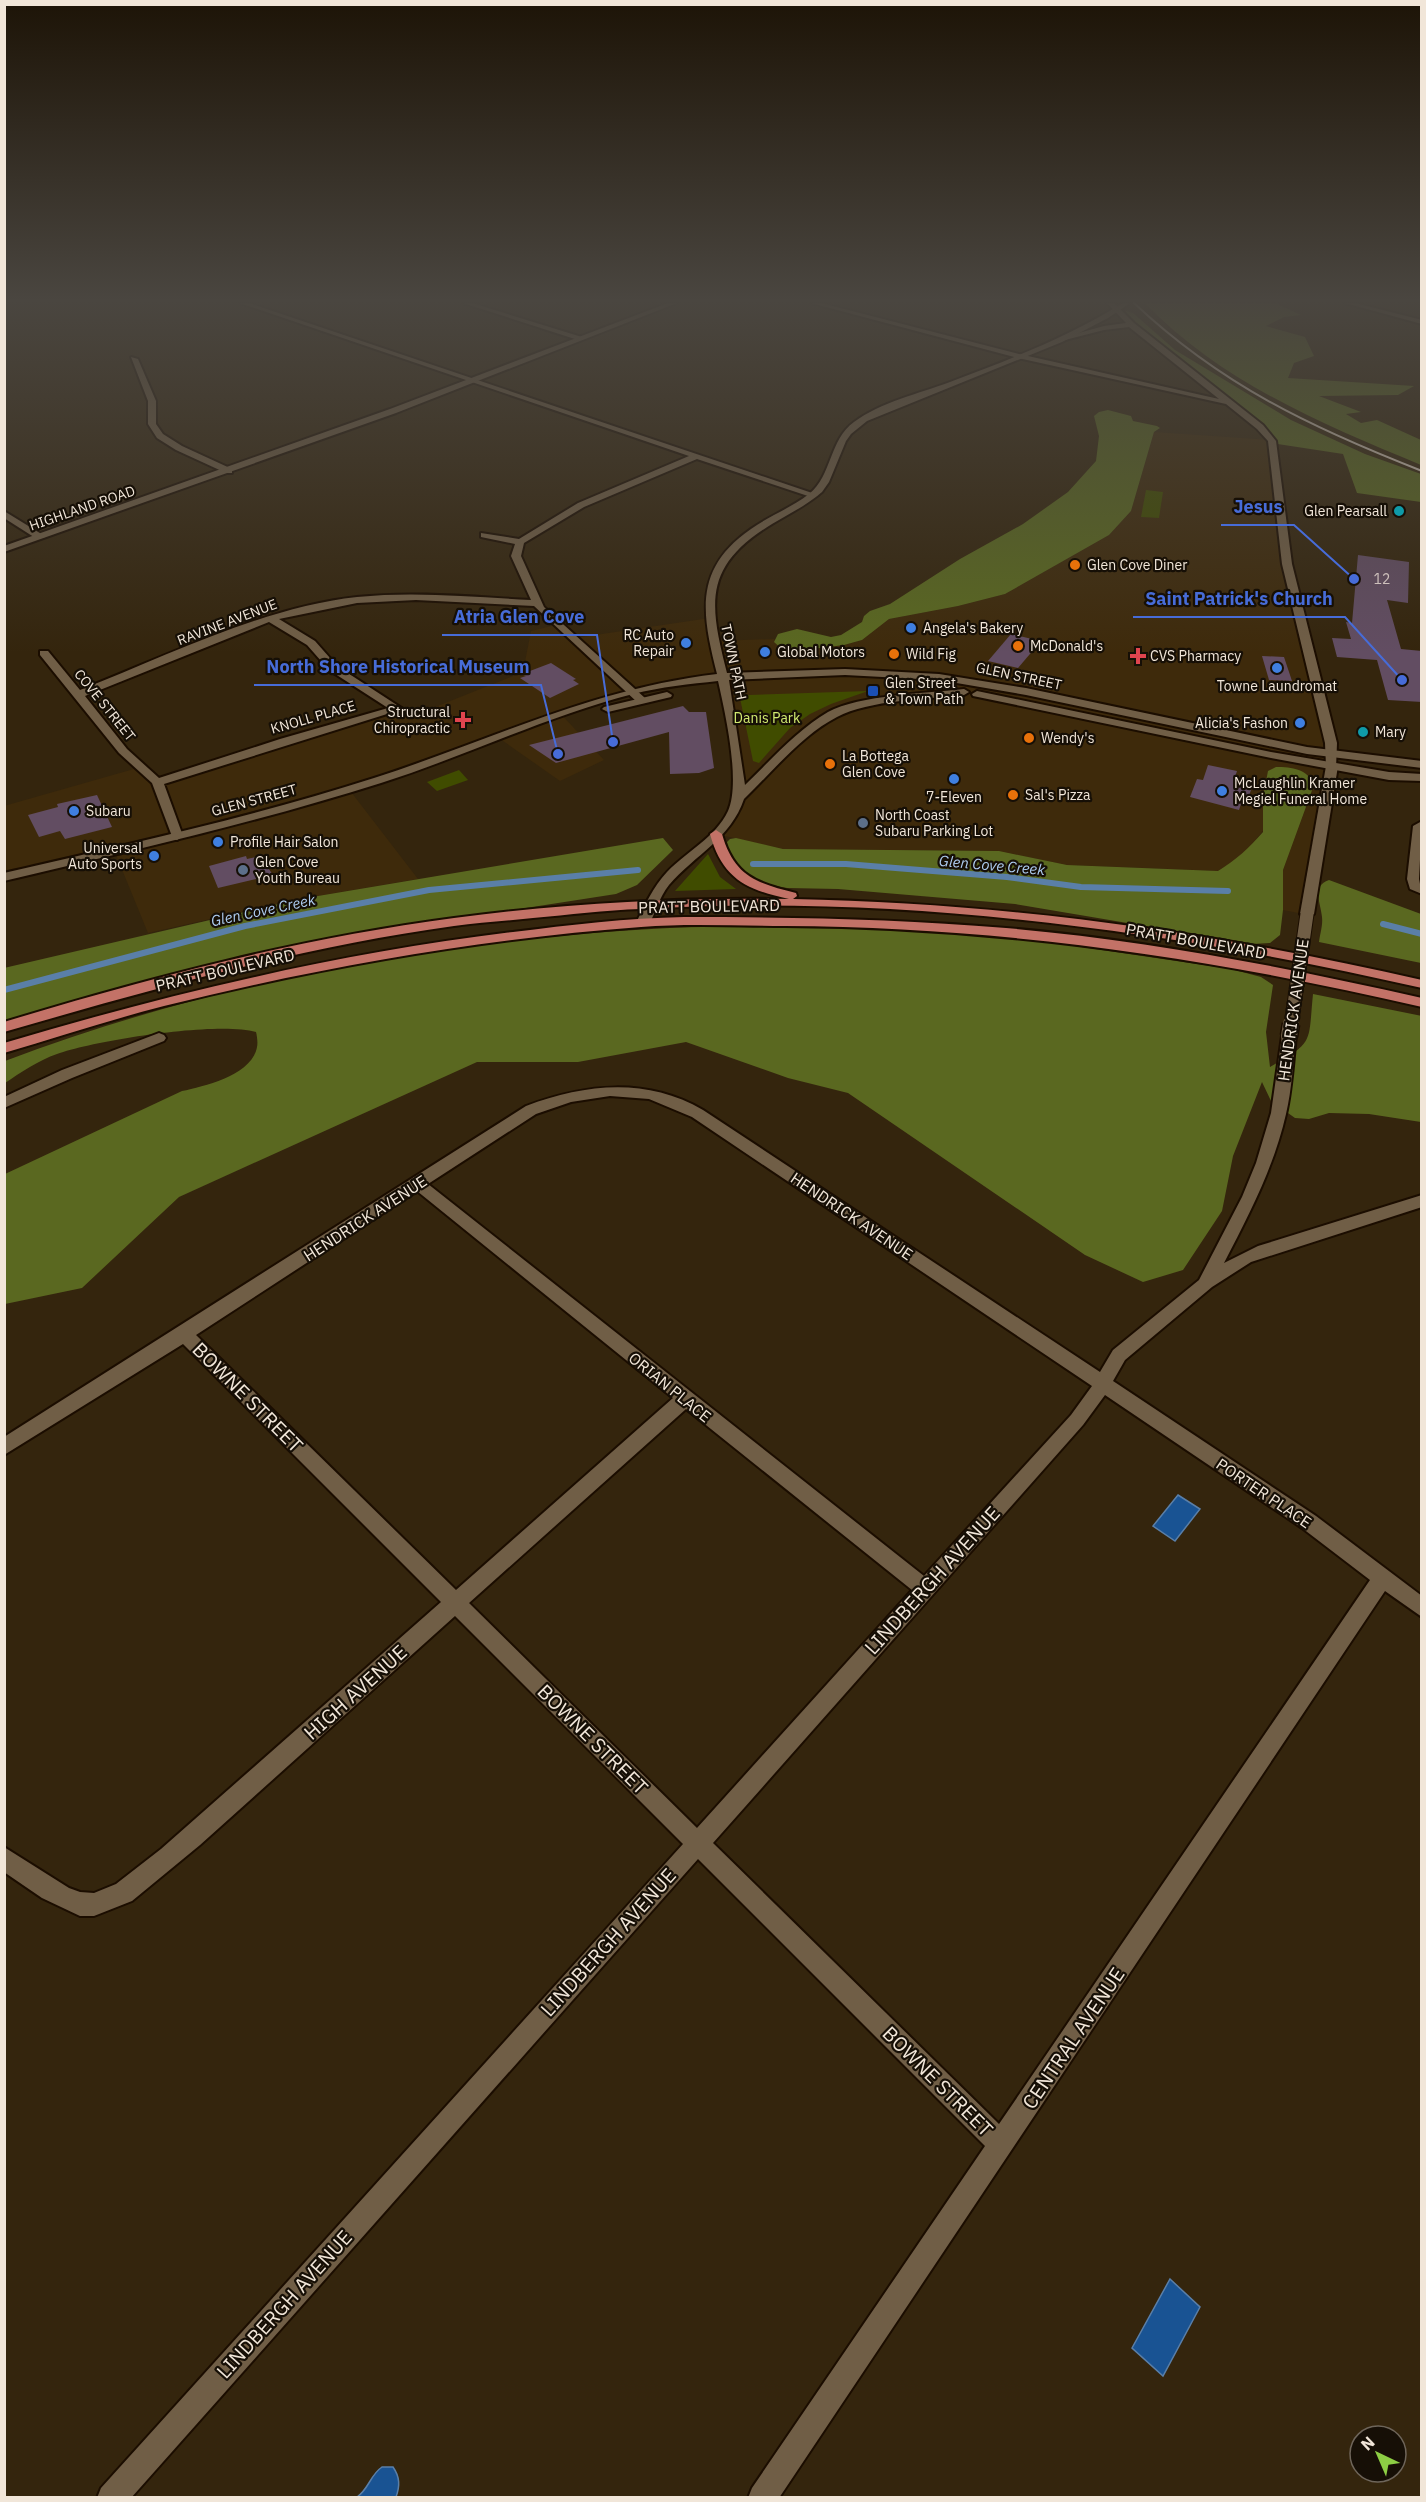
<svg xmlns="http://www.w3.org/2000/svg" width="1426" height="2502" viewBox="0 0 1426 2502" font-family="'IBM Plex Sans',sans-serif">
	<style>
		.built { fill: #3e2a0b }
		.green { fill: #404c00 }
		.forest { fill: #5a6820 }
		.water { fill: #195393; stroke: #5a7fa8; stroke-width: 1.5 }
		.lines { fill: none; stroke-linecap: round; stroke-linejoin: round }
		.stream { stroke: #5a7fa8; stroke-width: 6 }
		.building { fill: #624d62 }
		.minor-casing { stroke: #1b0d00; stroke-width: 4 }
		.tertiary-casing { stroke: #1b0d00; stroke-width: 4 }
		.secondary-casing { stroke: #1b0d00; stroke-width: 4 }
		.primary-casing { stroke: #1b0d00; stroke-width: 4 }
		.minor { fill: #705e46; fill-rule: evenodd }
		.tertiary { fill: #705e46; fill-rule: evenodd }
		.secondary { fill: #705e46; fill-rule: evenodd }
		.primary { fill: #c37267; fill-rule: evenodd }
		.rail { stroke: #d8ccbe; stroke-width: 2 }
		.minor-bridge-far1-casing { stroke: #1b0d00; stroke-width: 15; stroke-linecap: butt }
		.minor-bridge-casing { stroke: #1b0d00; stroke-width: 19; stroke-linecap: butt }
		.minor-bridge-far1 { stroke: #705e46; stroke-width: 13 }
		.minor-bridge { stroke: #705e46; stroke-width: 16 }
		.culture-dot { fill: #0f9aa8; stroke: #160f06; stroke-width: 2 }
		.food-dot { fill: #e8710a; stroke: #160f06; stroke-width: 2 }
		.shop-dot { fill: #3f7fe0; stroke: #160f06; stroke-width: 2 }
		.health-dot { fill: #e0444e; stroke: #160f06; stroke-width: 2 }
		.transit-dot { fill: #1a4fb4; stroke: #160f06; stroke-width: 2 }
		.service-dot { fill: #5c6f8a; stroke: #160f06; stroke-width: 2 }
		.labels { text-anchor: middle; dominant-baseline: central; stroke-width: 4.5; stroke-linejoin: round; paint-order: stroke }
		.far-street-label { font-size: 14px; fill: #f1e6d9; stroke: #160f06 }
		.far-poi-label { font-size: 14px; fill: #f1e6d9; stroke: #160f06; text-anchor: start }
		.number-label { font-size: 14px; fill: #cdc0bb }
		.far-park-label { font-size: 14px; fill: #d2eb71; stroke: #160f06 }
		.far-water-label { font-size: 15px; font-style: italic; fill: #aeccf0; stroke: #160f06 }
		.street-label { font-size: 16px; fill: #f1e6d9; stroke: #160f06 }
		.near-street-label { font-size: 20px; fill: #f1e6d9; stroke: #160f06 }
		.leader { fill: none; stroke: #476cd8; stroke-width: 2 }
		.callout-dot { fill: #476cd8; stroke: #160f06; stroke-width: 2 }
		.callout-label { font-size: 18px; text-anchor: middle; font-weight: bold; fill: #476cd8; stroke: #160f06; stroke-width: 4.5; stroke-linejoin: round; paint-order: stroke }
	</style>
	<rect width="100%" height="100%" fill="#34250d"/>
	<polygon class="built" points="1154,432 1271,440 1287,564 1336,759 1309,915 1283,910 1283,870 1314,785 1263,797 1263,831 1246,851 1233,862 1218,871 1067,865 998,851 783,849 716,834 738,798 723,677 683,680 624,691 558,711 604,760 560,781 496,736 348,788 418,879 300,899 148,933 114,850 5,876 4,806 141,767 157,782 397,709 420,713 523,672 531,631 560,624 575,638 710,618 714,641 774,639 784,651 789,652 844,645 862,640 889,619 958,606 1005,594 1109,535 1131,511"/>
	<g class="green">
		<polygon points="1146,490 1163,492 1159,518 1141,517"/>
		<polygon points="868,691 831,704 810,714 790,728 759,763 753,761 740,698 749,695"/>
		<polygon points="459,770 468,780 437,791 427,782"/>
		<polygon points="708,854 720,877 736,889 675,891"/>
	</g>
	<g class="forest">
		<path d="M1145,303h130l26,12 -17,2 -18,9 39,11 9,19 -20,7 -6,15 126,8 -16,9 -79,1 42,16 -15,2 15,9 16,-3 44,20v25c-97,-40 -202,-84 -276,-162z"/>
		<polygon points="1126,311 1133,313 1175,350 1291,420 1365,454 1421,474 1421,502 1357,493 1343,454 1271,443 1129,323 1124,312"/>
		<polygon points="1108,410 1131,416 1133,421 1157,426 1160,428 1154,432 1131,511 1109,535 1005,594 958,606 889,619 862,640 844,645 789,652 784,651 774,642 778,634 797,629 831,637 841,635 862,622 864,616 870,611 890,604 960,559 1023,524 1068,492 1096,461 1099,436 1094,416 1099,412"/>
		<path d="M1276,767c16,0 32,2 38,18l-31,85v40l-3,25 -10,8 -18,1 -237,-40 -177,-15 -51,-1 -31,-6 -17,-14 -11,-18 -1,-8 3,-3 6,-1 47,11 216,2 68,14 151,6c18,-11 31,-23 45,-39v-35l5,-26z"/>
		<polygon points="663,838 673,850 637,885 616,894 441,921 330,942 5,1025 4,968 300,899"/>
		<path d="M1329,880l92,34v49l-102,-21c1,-8 4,-17 3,-25 -1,-14 -11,-31 7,-37z"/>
		<path d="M717,926l159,2 151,11 204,30 30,8 12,8 -7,47 4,35c45,-25 38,-24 43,-73l109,22 -1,106 -52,-8 -40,-1 -20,6 -14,-1 -24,-17 -9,-19 -29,74 -11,55 -39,59 -40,12 -58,-27 -237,-162 -60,-15 -102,-36 -108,20h-101l-298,135 -97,91 -77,16v-130l177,-83c23,-5 70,-16 75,-44 1,-4 0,-11 -1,-15 -38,-11 -160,8 -199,22 -18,6 -37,19 -52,29v-22c227,-86 471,-127 712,-135z"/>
	</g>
	<g class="water">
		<polygon points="1178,1495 1200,1509 1175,1541 1153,1526"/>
		<polygon points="1170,2279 1200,2307 1163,2376 1132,2348"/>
		<path d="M382,2467h11c7,10 7,19 3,30h-39c12,-8 13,-22 25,-30z"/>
	</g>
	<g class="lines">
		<g class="stream">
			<polyline points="753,864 846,864 1007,877 1081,887 1228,891"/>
			<polyline points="1383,924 1422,934"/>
			<polyline points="4,990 245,926 429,890 638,870"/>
		</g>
	</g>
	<g class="building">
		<polygon points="1358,555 1409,562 1408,603 1387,600 1401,649 1422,651 1422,702 1388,700 1377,660 1337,657 1332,638 1351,639 1346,622 1352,623"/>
		<polygon points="1011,634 1041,641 1018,668 988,661"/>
		<polygon points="1262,656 1284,657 1292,681 1269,680"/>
		<polygon points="551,663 576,679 573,680 579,684 550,698 520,678 526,676 522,674"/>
		<polygon points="683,706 689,712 706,712 714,768 699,773 670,774 669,732 556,763 529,745"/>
		<polygon points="1208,765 1237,771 1235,777 1250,779 1248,783 1253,784 1247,802 1242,801 1239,810 1190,797 1197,779 1203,780"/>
		<polygon points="97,795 112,827 65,839 60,831 39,837 28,815 58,807 57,804"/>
		<polygon points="246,856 247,859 260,856 273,875 218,888 209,866"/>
	</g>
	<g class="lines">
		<defs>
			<g id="minor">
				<path d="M240,303h9l569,192 -7,2 -114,-38 -113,48 -60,36 -3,13 23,51 101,91v4h-8l-103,-96 -118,-6 -59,3 -78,16 36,22 22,25 66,43 -239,75 19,52 -6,4 -4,-1 -21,-56 -33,-30 -79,-98v-4h8l32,39c87,-34 184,-83 277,-93 58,-6 116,0 174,3l-20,-44 4,-12 -34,-7v-4l38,6 59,-36 111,-47zM269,622l38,23 22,25 59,38 -108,31 -121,39 -32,-29 -42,-53z"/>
				<polygon points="463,303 472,303 585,338 578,340"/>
				<polygon points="1345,303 1355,303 1422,320 1422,324"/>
				<polygon points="131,357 138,359 156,401 156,424 163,434 182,446 232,469 232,473 226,473 176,450 157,438 148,424 148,401"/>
				<polygon points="4,511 43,535 45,537 37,539 4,518"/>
				<polygon points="1332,763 1338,766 1314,914 1307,918 1300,914 1326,766"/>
				<polygon points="1422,821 1419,879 1422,894 1410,889 1407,879 1413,826"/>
				<path d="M1289,1031l7,5c-3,26 -4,53 -10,78 -12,53 -37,101 -62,149l34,-17 164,-51v12l-171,55 -39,25 -87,73 -12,21 203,135 106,80v21l-37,-26 -606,907h-31l4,-10 233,-342 -287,-287 -567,639h-34l4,-10 582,-644 -228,-228 -255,229 -68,56 -38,15h-14l-38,-18 -38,-26v-25l65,41 11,4 14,1 22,-9 45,-35 280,-247 -258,-258 -179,111v-18l522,-331c59,-22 120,-29 177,4l397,262 13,-22 86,-70 43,-83 14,-34 15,-50 11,-77zM610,1096l39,3 43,18 400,269 -21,29 -147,161 -496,-392 108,-70 35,-12zM417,1191l256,207 -217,192 -260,-255zM1105,1395l197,133 68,52 -371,544 -286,-281 370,-418zM686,1409l226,181 -215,238 -228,-225z"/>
				<polygon points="159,1033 164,1035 166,1038 164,1041 72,1078 4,1108 4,1097 62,1070"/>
			</g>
			<g id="tertiary">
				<polygon points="668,303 677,303 396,413 4,552 4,546 390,409"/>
				<polygon points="811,303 821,303 1019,354 1219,399 1129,327 1104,330 1061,341 1057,339 1104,326 1126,323 1107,303 1114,303 1134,323 1263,425 1276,441 1292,564 1337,743 1336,768 1328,768 1326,766 1325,743 1282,564 1268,441 1257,429 1226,404 1018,358"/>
			</g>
			<g id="secondary">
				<path d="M1123,303h7l-22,15 -46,24 -195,79 -16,13 -5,7 -17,41 -7,10c-15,13 -33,22 -50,32 -69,42 -63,79 -45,149l118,-4 94,5 87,14 281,59 115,14v7l-115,-14 -281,-59 -87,-15 -94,-5 -116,5 16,105c26,-25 52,-55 83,-73 31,-17 100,-19 136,-23l5,3 -5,3c-36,4 -95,5 -127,22 -35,18 -64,54 -93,82 -13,39 -49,56 -75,86 -10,12 -13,28 -21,41h-10l-2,-3c9,-18 17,-36 31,-51 19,-20 49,-35 61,-61 13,-29 -3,-99 -10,-130 -28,3 -57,6 -85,13 -86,22 -167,62 -252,89 -123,39 -250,68 -377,98v-8c124,-29 249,-56 370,-95 118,-38 217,-89 343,-104 -15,-60 -24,-105 34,-145 18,-13 40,-21 58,-35 23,-18 20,-54 45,-72 27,-20 64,-28 96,-40 59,-22 118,-45 173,-79z"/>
				<polygon points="977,691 1271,752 1389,772 1422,774 1422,781 1389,780 1271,758 973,696 972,694"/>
				<polygon points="667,692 672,695 671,697 608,712 602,709 604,707"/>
			</g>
			<g id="primary">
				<path d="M716,830l6,4c12,42 34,49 74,59l1,3 -4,3c213,4 421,33 629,81v8c-255,-58 -519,-94 -781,-79 -36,1 -72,6 -108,9 -26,3 -53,4 -79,8 -153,21 -301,63 -450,106v-10c147,-45 298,-84 450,-104 111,-15 223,-21 335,-19 -43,-9 -67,-21 -79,-65z"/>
				<path d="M684,917c108,0 215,2 322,11 140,12 279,39 416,70v9c-210,-49 -421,-80 -637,-81 -48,0 -96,-3 -144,1 -161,12 -320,40 -477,79 -54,14 -106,31 -160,47v-10c167,-50 336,-90 509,-111 57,-7 114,-14 171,-15z"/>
			</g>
		</defs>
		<use href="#minor" class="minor-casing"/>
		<use href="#tertiary" class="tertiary-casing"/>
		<use href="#secondary" class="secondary-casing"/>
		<use href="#primary" class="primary-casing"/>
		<use href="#minor" class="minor"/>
		<use href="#tertiary" class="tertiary"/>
		<use href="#secondary" class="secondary"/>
		<use href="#primary" class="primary"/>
		<path class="rail" d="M1134,303c87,82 178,125 288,168"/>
		<defs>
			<polyline id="minor-bridge-far1" points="1291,1026 1307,914"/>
			<polyline id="minor-bridge" points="1289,1036 1291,1024"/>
		</defs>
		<use href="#minor-bridge-far1" class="minor-bridge-far1-casing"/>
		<use href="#minor-bridge" class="minor-bridge-casing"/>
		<use href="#minor-bridge-far1" class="minor-bridge-far1"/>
		<use href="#minor-bridge" class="minor-bridge"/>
	</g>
	<linearGradient id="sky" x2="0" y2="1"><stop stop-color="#1d1407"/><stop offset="0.46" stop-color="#4a4640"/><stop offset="1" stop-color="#4a4640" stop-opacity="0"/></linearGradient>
	<rect width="1426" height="653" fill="url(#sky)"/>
	<g class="culture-dot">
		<circle cx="1399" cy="511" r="6"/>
		<circle cx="1363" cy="732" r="6"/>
	</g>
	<g class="food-dot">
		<circle cx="1075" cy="565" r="6"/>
		<circle cx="1018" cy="646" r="6"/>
		<circle cx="894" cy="654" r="6"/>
		<circle cx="1029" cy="738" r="6"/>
		<circle cx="830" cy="764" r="6"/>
		<circle cx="1013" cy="795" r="6"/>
	</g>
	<g class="shop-dot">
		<circle cx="911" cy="628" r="6"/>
		<circle cx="686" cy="643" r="6"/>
		<circle cx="765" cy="652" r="6"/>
		<circle cx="1277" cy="668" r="6"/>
		<circle cx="1300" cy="723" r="6"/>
		<circle cx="954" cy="779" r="6"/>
		<circle cx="1222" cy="791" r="6"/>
		<circle cx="74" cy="811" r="6"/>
		<circle cx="218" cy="842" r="6"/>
		<circle cx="154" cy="856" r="6"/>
	</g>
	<g class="health-dot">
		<path d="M1135 647h6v6h6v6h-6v6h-6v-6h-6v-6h6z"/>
		<path d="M460 711h6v6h6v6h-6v6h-6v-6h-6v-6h6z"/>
	</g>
	<rect class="transit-dot" x="867" y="685" width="12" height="12" rx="3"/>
	<g class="service-dot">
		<circle cx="863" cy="823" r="6"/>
		<circle cx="243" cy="870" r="6"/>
	</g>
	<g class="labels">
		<g class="far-street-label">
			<text transform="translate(82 508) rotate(-19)">HIGHLAND ROAD</text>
			<text transform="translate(227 622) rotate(-21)">RAVINE AVENUE</text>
			<text transform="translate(734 662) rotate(78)">TOWN PATH</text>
			<text transform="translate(1019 676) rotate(12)">GLEN STREET</text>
			<text transform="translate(105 705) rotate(51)">COVE STREET</text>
			<text transform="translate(313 717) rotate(-16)">KNOLL PLACE</text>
			<text transform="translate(254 800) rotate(-15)">GLEN STREET</text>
		</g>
		<g class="far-poi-label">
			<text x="1387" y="511" text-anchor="end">Glen Pearsall</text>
			<text x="1087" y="565">Glen Cove Diner</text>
			<text x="923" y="628">Angela's Bakery</text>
			<text x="674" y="635" text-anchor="end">RC Auto<tspan x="674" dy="16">Repair</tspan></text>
			<text x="1030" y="646">McDonald's</text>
			<text x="777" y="652">Global Motors</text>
			<text x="906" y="654">Wild Fig</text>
			<text x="1150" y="656">CVS Pharmacy</text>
			<text x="885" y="683">Glen Street<tspan x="885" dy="16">&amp; Town Path</tspan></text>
			<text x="1277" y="686" text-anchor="middle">Towne Laundromat</text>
			<text x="450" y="712" text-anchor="end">Structural<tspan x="450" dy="16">Chiropractic</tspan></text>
			<text x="1288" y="723" text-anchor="end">Alicia's Fashon</text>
			<text x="1375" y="732">Mary</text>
			<text x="1041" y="738">Wendy's</text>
			<text x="842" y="756">La Bottega<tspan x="842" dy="16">Glen Cove</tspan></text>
			<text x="1234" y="783">McLaughlin Kramer<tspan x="1234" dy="16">Megiel Funeral Home</tspan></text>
			<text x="1025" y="795">Sal's Pizza</text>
			<text x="954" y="797" text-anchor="middle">7-Eleven</text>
			<text x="86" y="811">Subaru</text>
			<text x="875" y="815">North Coast<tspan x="875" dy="16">Subaru Parking Lot</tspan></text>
			<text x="230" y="842">Profile Hair Salon</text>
			<text x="142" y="848" text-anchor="end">Universal<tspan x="142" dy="16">Auto Sports</tspan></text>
			<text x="255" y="862">Glen Cove<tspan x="255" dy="16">Youth Bureau</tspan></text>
		</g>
		<g class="number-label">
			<text x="1382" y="579">12</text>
		</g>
		<g class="far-park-label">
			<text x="767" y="718">Danis Park</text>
		</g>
		<g class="far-water-label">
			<text transform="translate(992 865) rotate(5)">Glen Cove Creek</text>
			<text transform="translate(263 910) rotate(-12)">Glen Cove Creek</text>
		</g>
		<g class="street-label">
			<text transform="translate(709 906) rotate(-1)">PRATT BOULEVARD</text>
			<text transform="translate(1196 941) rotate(10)">PRATT BOULEVARD</text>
			<text transform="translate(225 970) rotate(-13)">PRATT BOULEVARD</text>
			<text transform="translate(1293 1010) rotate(-82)">HENDRICK AVENUE</text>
			<text transform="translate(852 1216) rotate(34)">HENDRICK AVENUE</text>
			<text transform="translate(365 1218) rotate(-33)">HENDRICK AVENUE</text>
			<text transform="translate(670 1387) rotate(39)">ORIAN PLACE</text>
			<text transform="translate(1264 1493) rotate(34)">PORTER PLACE</text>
		</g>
		<g class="near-street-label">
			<text transform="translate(248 1397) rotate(45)">BOWNE STREET</text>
			<text transform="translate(932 1580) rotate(-48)">LINDBERGH AVENUE</text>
			<text transform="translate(355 1692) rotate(-42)">HIGH AVENUE</text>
			<text transform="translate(593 1739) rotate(45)">BOWNE STREET</text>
			<text transform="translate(608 1942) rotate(-48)">LINDBERGH AVENUE</text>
			<text transform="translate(1073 2038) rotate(-56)">CENTRAL AVENUE</text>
			<text transform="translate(938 2081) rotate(45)">BOWNE STREET</text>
			<text transform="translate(284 2304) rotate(-48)">LINDBERGH AVENUE</text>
		</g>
	</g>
	<path class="leader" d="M1354 579L1294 525H1221M1402 680L1345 617H1133M613 742L597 635H442M558 754L541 685H254"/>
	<g class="callout-dot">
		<circle cx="1354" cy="579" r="6"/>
		<circle cx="1402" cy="680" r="6"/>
		<circle cx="613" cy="742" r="6"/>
		<circle cx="558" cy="754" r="6"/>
	</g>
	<g class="callout-label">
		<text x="1258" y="513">Jesus</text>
		<text x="1239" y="605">Saint Patrick's Church</text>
		<text x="519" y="623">Atria Glen Cove</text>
		<text x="398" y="673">North Shore Historical Museum</text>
	</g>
	<rect width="1426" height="2502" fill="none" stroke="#f1e6d9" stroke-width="12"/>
	<g transform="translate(1378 2454) rotate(316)"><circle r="28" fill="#160f06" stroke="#6e655a" stroke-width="1.5"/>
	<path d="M0-4.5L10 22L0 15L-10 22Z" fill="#8dce44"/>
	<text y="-9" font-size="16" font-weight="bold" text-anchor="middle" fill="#f1e6d9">N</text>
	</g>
</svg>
